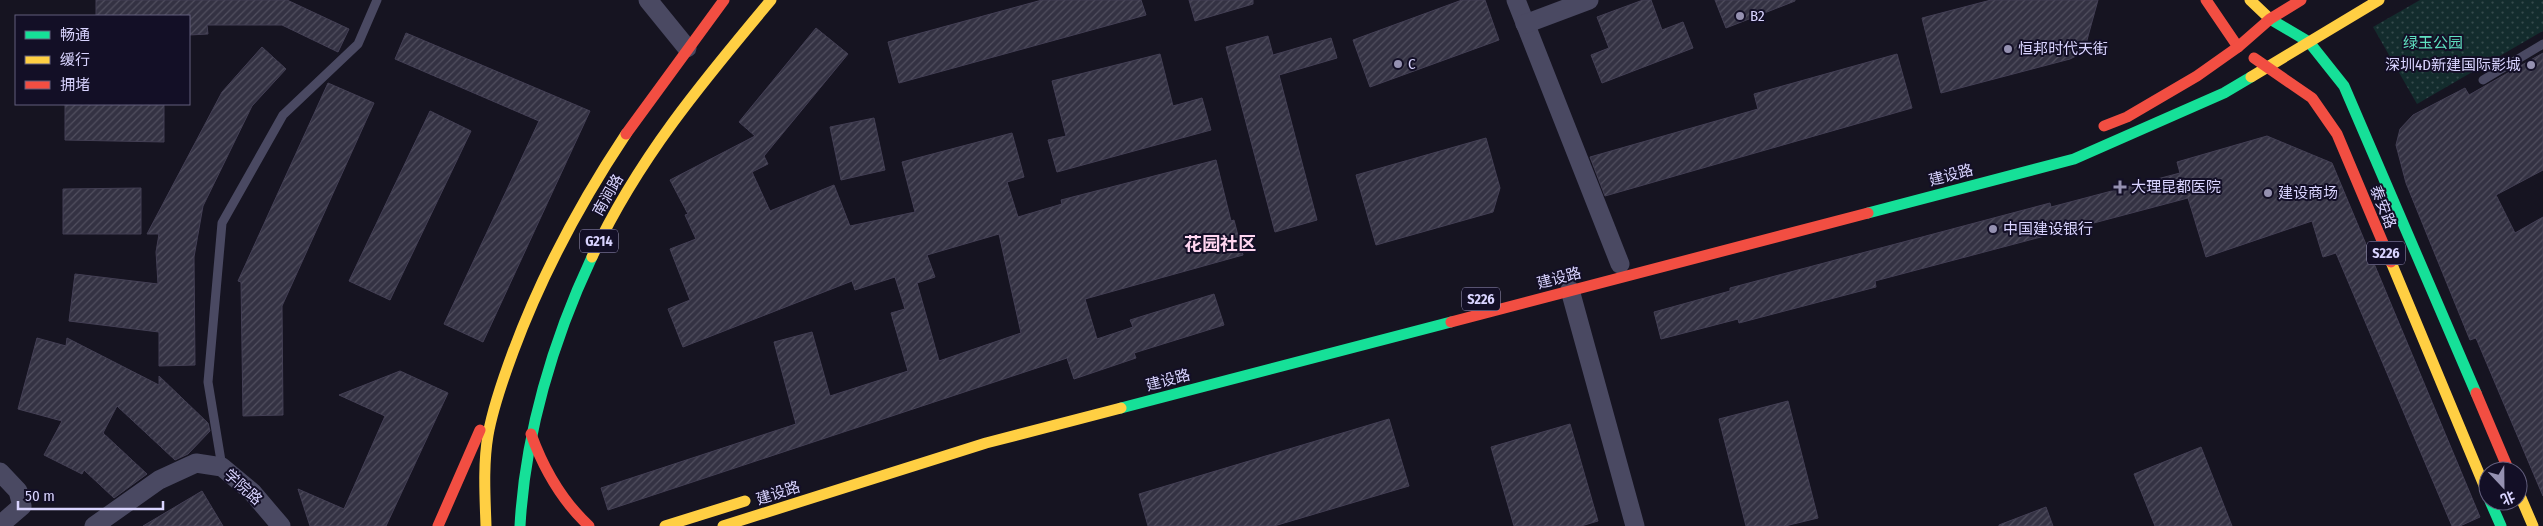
<svg xmlns="http://www.w3.org/2000/svg" width="2543" height="526" viewBox="0 0 2543 526" font-family="'Fira Sans Condensed','Noto Sans SC',sans-serif">
	<style>
		.park { fill: url(#park-dots) }
		.building { fill: url(#building-hatch); stroke: #433f54; fill-rule: evenodd }
		.lines { fill: none; stroke-linecap: round; stroke-linejoin: round }
		.lane { stroke: #4a4962; stroke-width: 9 }
		.street { stroke: #4a4962; stroke-width: 19 }
		.fast { stroke: #16e098; stroke-width: 11 }
		.slow { stroke: #ffcf43; stroke-width: 11 }
		.jam { stroke: #f24e42; stroke-width: 11 }
		.poi-dot { fill: #9591b1; stroke: #130f26; stroke-width: 2 }
		.labels { text-anchor: middle; dominant-baseline: central; stroke-width: 4; stroke-linejoin: round; paint-order: stroke }
		.shield { fill: #130f26; stroke: #9e99be; stroke-width: 1 }
		.shield-label { font-size: 14px; font-weight: bold; fill: #d9d4ff }
		.poi-label { font-size: 15px; fill: #d9d4ff; stroke: #130f26; text-anchor: start }
		.park-label { font-size: 15px; fill: #5fe0c0; stroke: #130f26 }
		.street-label { font-size: 15px; fill: #d9d4ff; stroke: #130f26 }
		.quarter-label { font-size: 18px; font-weight: bold; fill: #ffd6f0; stroke: #130f26 }
	</style>
	<defs>
		<pattern id="park-dots" width="8" height="8" patternUnits="userSpaceOnUse" patternTransform="scale(1.25)"><rect width="8" height="8" fill="#132c2d"/><path d="M2 2h.1M6 6h.1" fill="none" stroke="#354a4c" stroke-width="1.8" stroke-linecap="round"/></pattern>
		<pattern id="building-hatch" width="6" height="6" patternUnits="userSpaceOnUse" patternTransform="scale(1.25)"><rect width="6" height="6" fill="#343243"/><path d="M-1 1l2-2M0 6l6-6M5 7l2-2" fill="none" stroke="#514f5f"/></pattern>
	</defs>
	<rect width="100%" height="100%" fill="#161421"/>
	<polygon class="park" points="2420,0 2543,0 2543,31 2417,104 2373,27"/>
	<g class="building">
		<polygon points="96,0 287,0 349,29 338,52 282,25 207,25 208,34 189,35 189,16 96,16"/>
		<polygon points="1042,0 1141,0 1146,15 899,83 888,42"/>
		<polygon points="1189,0 1253,0 1253,4 1195,21"/>
		<polygon points="1462,0 1485,0 1499,40 1370,87 1353,40"/>
		<polygon points="1643,0 1651,0 1662,30 1683,22 1693,48 1602,83 1591,55 1609,48 1597,17"/>
		<polygon points="1715,0 1795,0 1795,1 1726,28"/>
		<polygon points="1991,0 2098,0 2087,40 2089,46 2084,52 2070,59 1941,93 1922,18"/>
		<path d="M816,28l32,26 -84,102 4,8 -16,8 18,39 64,-26 16,41 65,-14 -13,-50 110,-29 12,44 -17,5 11,35 44,-13 -1,-4 155,-40 15,61 3,-1 9,35 -158,44 12,40 36,-12 -3,-7 84,-26 10,31 -90,28 2,5 -62,21 -7,-21 -459,152 -7,-22 195,-64 -22,-82 38,-10 18,64 78,-25 -17,-58 14,-4 -10,-32 -40,13 -3,-9 -169,66 -15,-38 22,-9 -20,-51 26,-10 -11,-24 3,-1 -18,-34 85,-44 -16,-14zM999,234l22,99 -82,28 -22,-78 18,-6 -8,-22z"/>
		<polygon points="406,33 590,111 483,342 444,324 539,121 395,59"/>
		<polygon points="1268,36 1273,55 1331,38 1337,58 1279,75 1317,220 1275,232 1226,47"/>
		<polygon points="262,47 286,69 252,106 203,206 194,257 195,365 159,366 159,332 69,321 75,274 158,284 156,252 159,234 147,234 222,92"/>
		<polygon points="2543,53 2543,170 2496,195 2515,233 2543,217 2543,496 2476,338 2470,340 2406,183 2396,145 2400,129 2413,115 2465,88 2469,95"/>
		<polygon points="1160,54 1173,106 1202,98 1211,130 1057,172 1048,140 1066,136 1052,81"/>
		<polygon points="1897,54 1912,108 1605,196 1590,157 1758,109 1754,94"/>
		<polygon points="328,83 374,103 282,306 283,415 243,416 241,282 238,281"/>
		<polygon points="65,104 164,104 164,142 65,140"/>
		<polygon points="430,111 471,131 390,300 349,281"/>
		<polygon points="874,118 885,170 841,180 830,127"/>
		<polygon points="2267,136 2332,163 2480,517 2460,526 2452,526 2336,253 2323,257 2312,221 2206,257 2188,198 1875,281 1876,287 1739,323 1738,319 1661,339 1654,312 1730,291 1730,288 2050,203 2051,207 2180,173 2177,162"/>
		<polygon points="1486,138 1500,188 1493,212 1376,245 1356,175"/>
		<polygon points="141,188 141,234 63,234 63,189"/>
		<polygon points="37,338 66,346 67,338 159,385 159,376 208,423 210,431 188,454 175,460 117,406 103,433 147,474 114,498 84,470 82,474 44,455 62,421 18,409"/>
		<polygon points="400,371 448,393 386,526 310,526 298,489 344,509 385,416 339,395"/>
		<polygon points="1788,401 1818,518 1785,526 1746,526 1719,419"/>
		<polygon points="1389,419 1409,486 1274,526 1148,526 1139,494"/>
		<polygon points="1570,424 1598,521 1581,526 1514,526 1491,447"/>
		<polygon points="2201,447 2232,526 2155,526 2134,474"/>
		<polygon points="202,491 223,526 143,526"/>
		<polygon points="2046,507 2053,526 1999,526 1999,525"/>
	</g>
	<g class="lines">
		<g class="lane">
			<polyline points="2483,80 2543,44"/>
			<polyline points="222,467 208,382 222,223 283,115 358,44 377,0"/>
		</g>
		<g class="street">
			<polyline points="648,0 687,48"/>
			<polyline points="1516,0 1620,264"/>
			<polyline points="1525,24 1589,0"/>
			<polyline points="1570,290 1635,526"/>
			<polyline points="0,472 18,491 22,506 0,525"/>
			<polyline points="94,526 159,480 196,463 222,467 252,492 281,526"/>
		</g>
		<g class="fast">
			<polyline points="2270,19 2309,42 2344,86 2476,393"/>
			<polyline points="1868,213 2074,159 2224,93 2251,77"/>
			<polyline points="1121,408 1451,322"/>
			<polyline points="2490,501 2501,526"/>
			<path d="M520,526c5,-92 33,-186 72,-269"/>
		</g>
		<g class="slow">
			<polyline points="2250,0 2270,19"/>
			<polyline points="2251,77 2379,0"/>
			<path d="M592,257c45,-97 111,-176 179,-257"/>
			<polyline points="2391,262 2488,495"/>
			<polyline points="2518,491 2533,526"/>
			<path d="M486,526c-1,-30 -3,-61 2,-91 5,-28 15,-56 25,-83 29,-78 67,-149 113,-218"/>
			<polyline points="665,526 745,501"/>
			<polyline points="723,526 986,443 1121,408"/>
		</g>
		<g class="jam">
			<polyline points="2206,0 2238,47"/>
			<polyline points="2254,58 2312,98 2337,134 2391,262"/>
			<polyline points="2104,126 2127,117 2197,76 2238,47 2270,19 2301,0"/>
			<polyline points="626,134 724,0"/>
			<polyline points="1451,322 1868,213"/>
			<polyline points="2476,393 2509,471"/>
			<path d="M531,434c13,36 30,66 58,92"/>
			<polyline points="438,526 480,430"/>
		</g>
	</g>
	<g class="poi-dot">
		<circle cx="1740" cy="16" r="5"/>
		<circle cx="2008" cy="49" r="5"/>
		<circle cx="1398" cy="64" r="5"/>
		<circle cx="2531" cy="65" r="5"/>
		<path d="M2117.5 179.5h5v5h5v5h-5v5h-5v-5h-5v-5h5z"/>
		<circle cx="2268" cy="193" r="5"/>
		<circle cx="1993" cy="229" r="5"/>
	</g>
	<g class="labels">
		<g class="shield">
			<rect x="580" y="229.5" width="38" height="23" rx="4"/>
			<rect x="2367" y="241.5" width="38" height="23" rx="4"/>
			<rect x="1462" y="287.5" width="38" height="23" rx="4"/>
		</g>
		<g class="shield-label">
			<text x="599" y="241">G214</text>
			<text x="2386" y="253">S226</text>
			<text x="1481" y="299">S226</text>
		</g>
		<g class="poi-label">
			<text x="1750" y="16">B2</text>
			<text x="2018" y="49">恒邦时代天街</text>
			<text x="1408" y="64">C</text>
			<text x="2521" y="65" text-anchor="end">深圳4D新建国际影城</text>
			<text x="2131" y="187">大理昆都医院</text>
			<text x="2278" y="193">建设商场</text>
			<text x="2003" y="229">中国建设银行</text>
		</g>
		<g class="park-label">
			<text x="2433" y="43">绿玉公园</text>
		</g>
		<g class="street-label">
			<text transform="translate(1951 175) rotate(-15)">建设路</text>
			<text transform="translate(608 195) rotate(-60)">南涧路</text>
			<text transform="translate(2383 207) rotate(68)">泰安路</text>
			<text transform="translate(1559 278) rotate(-15)">建设路</text>
			<text transform="translate(1168 380) rotate(-15)">建设路</text>
			<text transform="translate(243 487) rotate(42)">学院路</text>
			<text transform="translate(778 493) rotate(-18)">建设路</text>
		</g>
		<g class="quarter-label">
			<text x="1220" y="244">花园社区</text>
		</g>
	</g>
	<rect x="15" y="15" width="175" height="90" fill="#130f26" stroke="#625e7d"/>
	<rect x="25" y="31" width="25" height="8" fill="#16e098" stroke="#625e7d"/>
	<text x="60" y="40" font-size="15" fill="#d9d4ff">畅通</text>
	<rect x="25" y="56" width="25" height="8" fill="#ffcf43" stroke="#625e7d"/>
	<text x="60" y="65" font-size="15" fill="#d9d4ff">缓行</text>
	<rect x="25" y="81" width="25" height="8" fill="#f24e42" stroke="#625e7d"/>
	<text x="60" y="90" font-size="15" fill="#d9d4ff">拥堵</text>
	<g transform="translate(2503 486) rotate(158)"><circle r="24" fill="#130f26" stroke="#625e7d"/>
	<path d="M0-4L9 19L0 12L-9 19Z" fill="#9591b1"/>
	<text y="-8" font-size="14" font-weight="bold" text-anchor="middle" fill="#d9d4ff">北</text>
	</g>
	<path d="M18 501v8h145v-8" fill="none" stroke="#d9d4ff" stroke-width="2.5"/>
	<text x="25" y="501" font-size="15" fill="#d9d4ff" stroke="#130f26" stroke-width="4" paint-order="stroke">50 m</text>
</svg>
